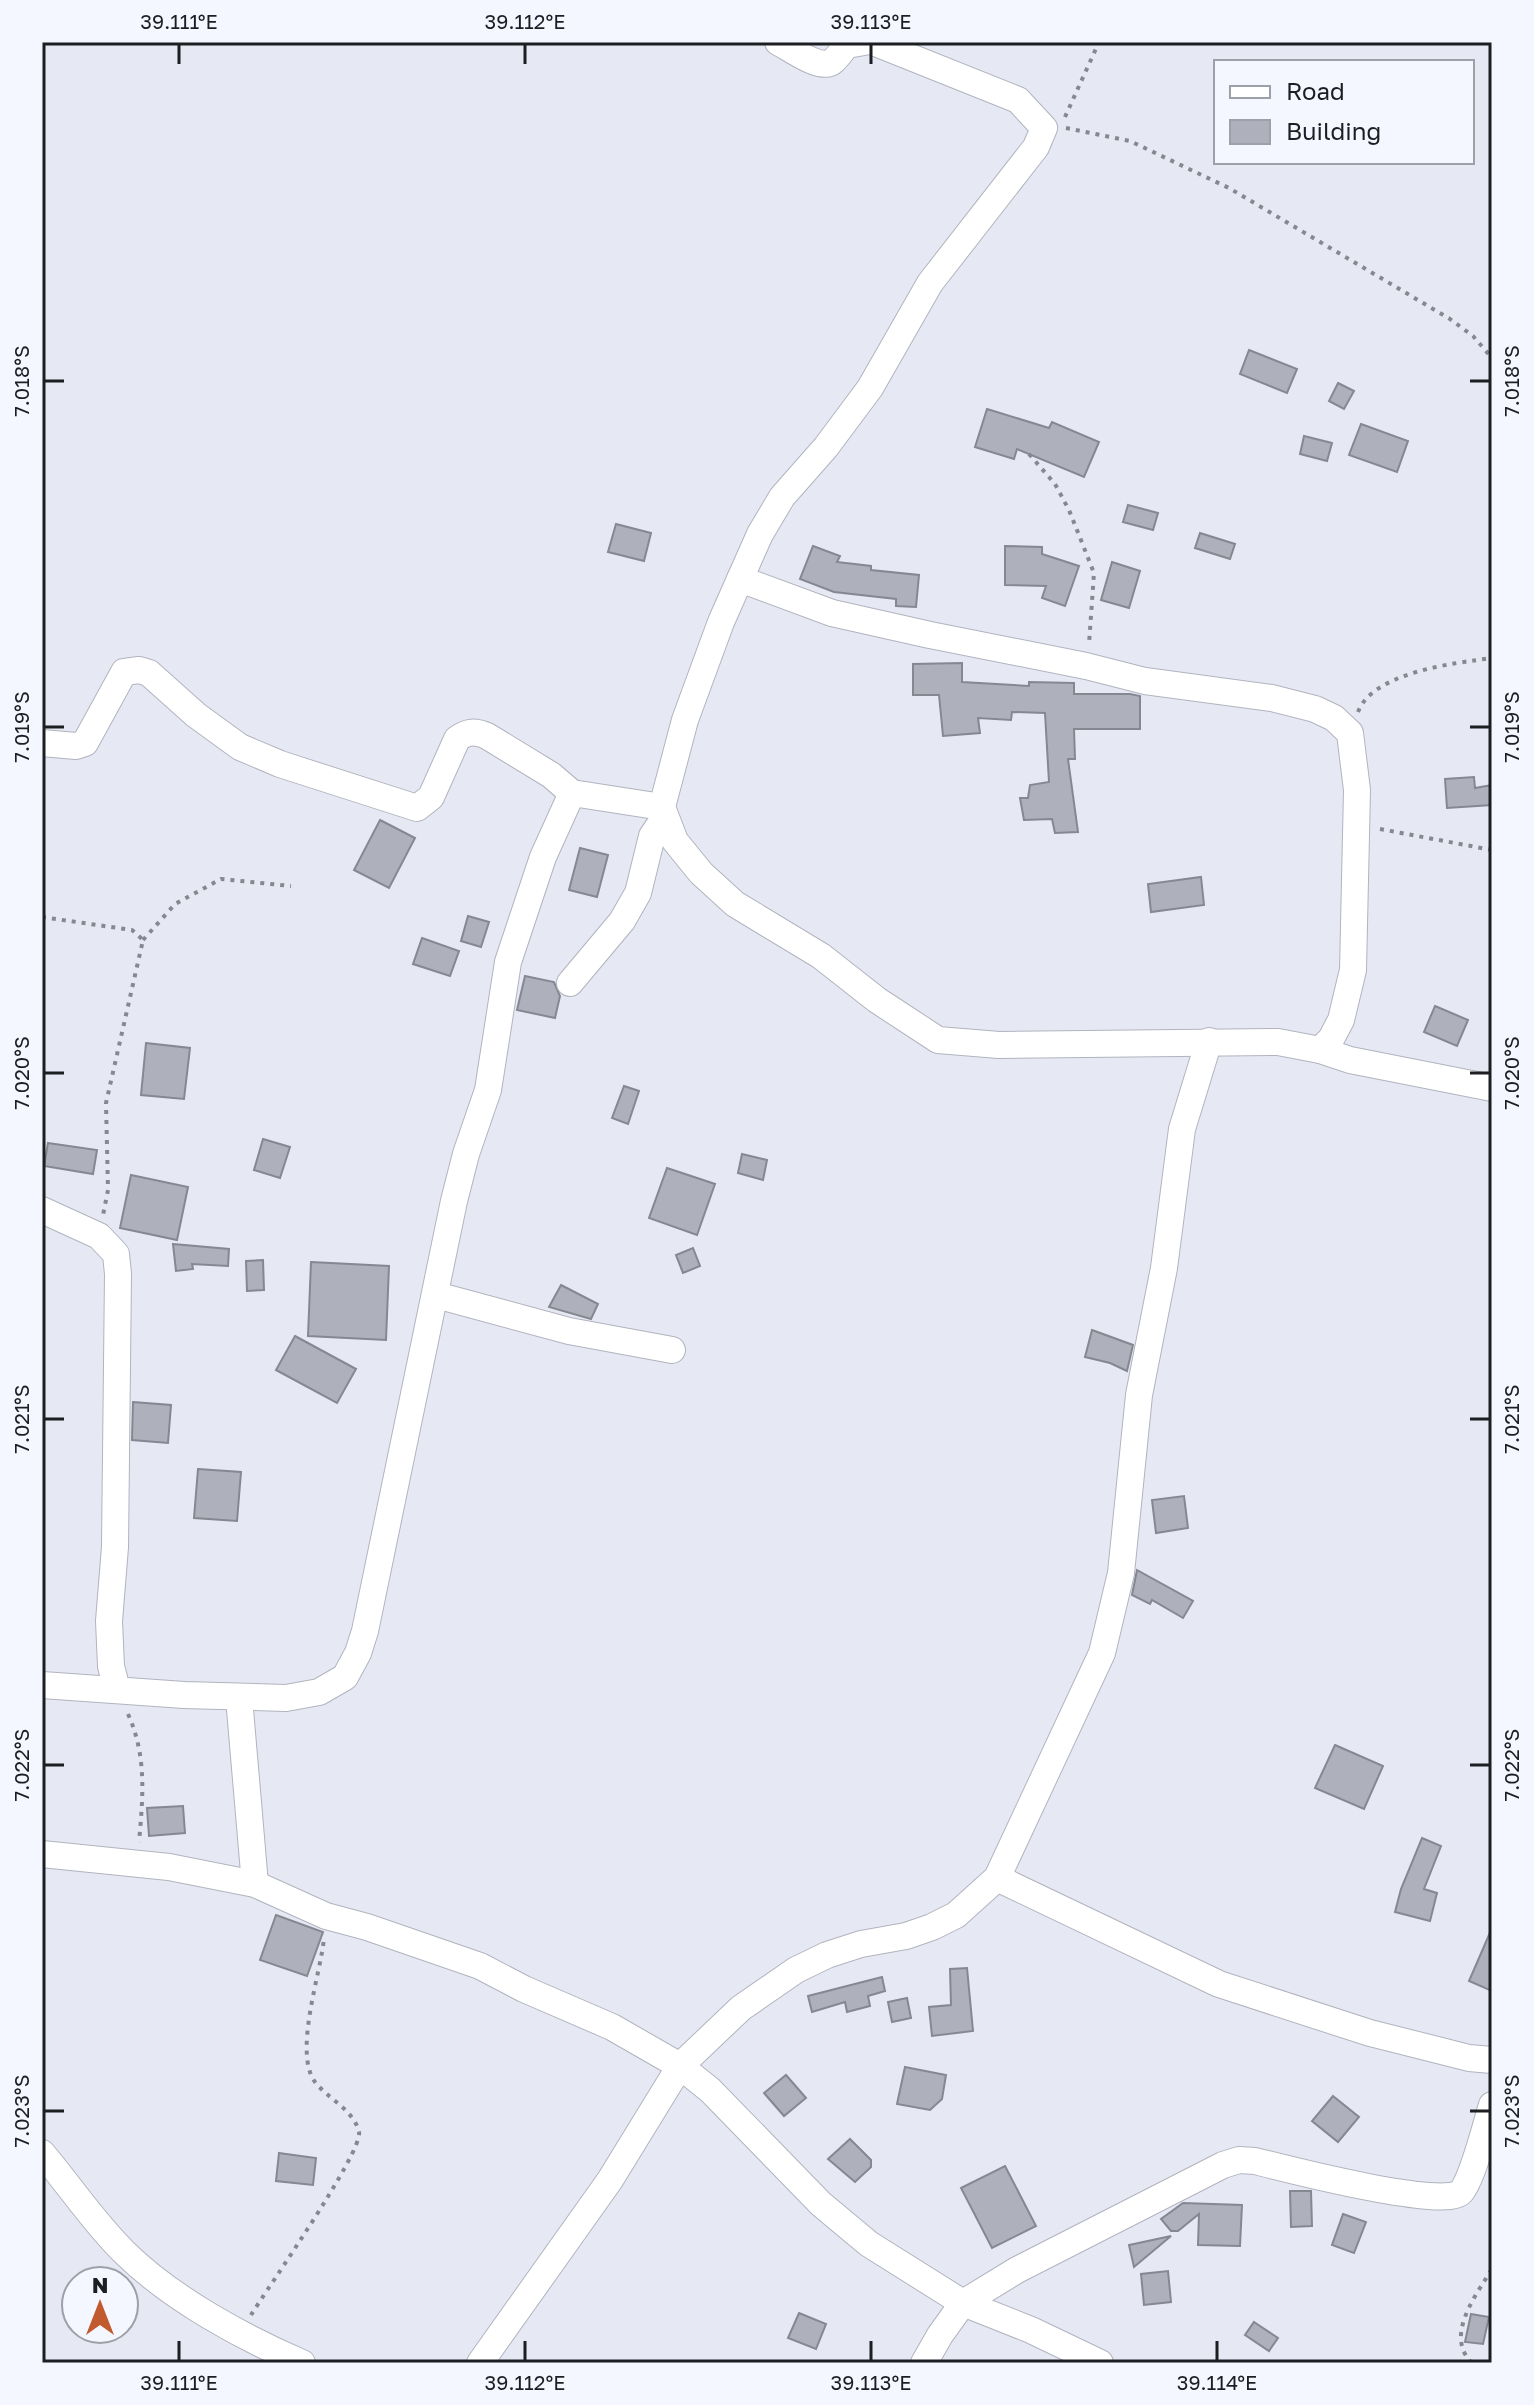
<svg xmlns="http://www.w3.org/2000/svg" width="1534" height="2405" viewBox="0 0 1534 2405" font-family="'Golos Text',sans-serif">
	<style>
		.building { fill: #aeb1bb; stroke: #858891; stroke-width: 2 }
		.lines { fill: none; stroke-linecap: round; stroke-linejoin: round }
		.minor-casing { stroke: #b1b4be; stroke-width: 28 }
		.path { stroke: #868890; stroke-width: 4; stroke-dasharray: 4 6; stroke-linecap: butt }
		.minor { stroke: #fff; stroke-width: 26 }
		.ticks { fill: none; stroke: #1d1e22; stroke-width: 3 }
		.neatline { fill: none; stroke: #1d1e22; stroke-width: 3 }
		.ticks-label { font-size: 20px; text-anchor: middle; fill: #1d1e22 }
	</style>
	<rect width="100%" height="100%" fill="#e6e9f4"/>
	<g class="building">
		<polygon points="1249,350 1297,369 1287,393 1240,374"/>
		<polygon points="1338,383 1354,391 1344,409 1329,401"/>
		<polygon points="987,409 1049,428 1052,422 1099,442 1084,477 1017,449 1014,459 975,447"/>
		<polygon points="1361,424 1408,441 1397,472 1349,455"/>
		<polygon points="1304,436 1332,443 1327,461 1300,454"/>
		<polygon points="1128,505 1158,513 1153,530 1123,522"/>
		<polygon points="616,524 651,533 644,561 608,552"/>
		<polygon points="1200,533 1235,544 1230,559 1195,548"/>
		<polygon points="813,546 840,556 837,562 871,566 871,570 919,575 916,607 896,606 896,599 834,592 800,579"/>
		<polygon points="1005,546 1042,547 1042,554 1079,566 1065,606 1042,598 1046,586 1005,585"/>
		<polygon points="1112,562 1140,571 1129,608 1101,600"/>
		<polygon points="962,663 962,682 1029,686 1029,682 1074,683 1074,694 1130,694 1140,696 1140,729 1074,729 1075,759 1068,759 1078,832 1055,833 1052,819 1024,820 1020,798 1028,798 1030,785 1049,782 1045,713 1012,712 1011,720 978,718 980,733 943,736 939,695 913,695 913,664"/>
		<polygon points="1474,777 1475,788 1492,785 1492,805 1447,808 1445,779"/>
		<polygon points="380,820 415,838 389,888 354,870"/>
		<polygon points="580,848 608,855 597,897 569,890"/>
		<polygon points="1201,877 1204,905 1151,912 1148,884"/>
		<polygon points="468,916 489,922 481,947 461,941"/>
		<polygon points="422,938 459,951 450,976 413,964"/>
		<polygon points="525,976 554,982 560,996 555,1018 517,1010"/>
		<polygon points="1435,1006 1468,1020 1457,1046 1424,1032"/>
		<polygon points="146,1043 190,1048 184,1099 141,1095"/>
		<polygon points="624,1086 639,1091 628,1124 612,1118"/>
		<polygon points="263,1139 290,1147 280,1178 254,1170"/>
		<polygon points="48,1143 97,1150 93,1174 44,1166"/>
		<polygon points="742,1154 767,1160 763,1180 738,1173"/>
		<polygon points="667,1168 715,1184 697,1235 649,1218"/>
		<polygon points="131,1175 188,1187 177,1240 120,1228"/>
		<polygon points="173,1244 229,1249 228,1266 192,1264 193,1269 176,1271"/>
		<polygon points="693,1248 700,1266 683,1273 676,1255"/>
		<polygon points="263,1260 264,1290 247,1291 246,1261"/>
		<polygon points="311,1262 389,1266 386,1340 308,1336"/>
		<polygon points="561,1285 598,1304 591,1319 549,1307"/>
		<polygon points="1092,1330 1133,1345 1127,1371 1110,1363 1085,1357"/>
		<polygon points="295,1336 356,1369 337,1403 276,1370"/>
		<polygon points="133,1402 171,1405 168,1443 132,1440"/>
		<polygon points="198,1469 241,1472 237,1521 194,1518"/>
		<polygon points="1184,1496 1188,1528 1156,1533 1152,1500"/>
		<polygon points="1137,1570 1193,1601 1183,1618 1152,1600 1150,1604 1132,1595"/>
		<polygon points="1335,1745 1383,1766 1364,1809 1315,1788"/>
		<polygon points="183,1806 185,1833 149,1836 147,1808"/>
		<polygon points="1422,1838 1441,1846 1424,1889 1437,1893 1430,1921 1395,1912 1401,1889"/>
		<polygon points="276,1915 323,1932 307,1976 260,1960"/>
		<polygon points="1492,1928 1492,1991 1469,1981"/>
		<polygon points="967,1968 973,2031 932,2036 929,2007 951,2005 950,1969"/>
		<polygon points="882,1977 885,1991 868,1996 870,2006 847,2012 845,2002 812,2012 808,1996"/>
		<polygon points="907,1998 911,2018 892,2022 888,2002"/>
		<polygon points="905,2067 946,2075 942,2099 930,2110 897,2104"/>
		<polygon points="786,2075 806,2098 784,2116 764,2093"/>
		<polygon points="1333,2096 1359,2117 1338,2142 1312,2121"/>
		<polygon points="850,2139 871,2160 871,2167 855,2182 828,2159"/>
		<polygon points="279,2153 316,2158 313,2185 276,2181"/>
		<polygon points="1005,2166 1036,2226 992,2248 961,2188"/>
		<polygon points="1290,2191 1311,2191 1312,2226 1291,2227"/>
		<polygon points="1183,2203 1242,2205 1240,2246 1198,2245 1199,2214 1178,2231 1171,2231 1161,2219"/>
		<polygon points="1343,2214 1366,2222 1354,2253 1332,2245"/>
		<polygon points="1171,2236 1134,2267 1129,2245"/>
		<polygon points="1168,2271 1171,2302 1144,2305 1141,2274"/>
		<polygon points="799,2313 826,2324 816,2349 788,2338"/>
		<polygon points="1471,2314 1489,2317 1483,2344 1465,2342"/>
		<polygon points="1254,2322 1278,2338 1269,2351 1245,2335"/>
	</g>
	<g class="lines">
		<defs>
			<g id="minor">
				<path d="M778,42c12,6 44,30 55,19 5,-4 9,-11 14,-16l17,-3"/>
				<polyline points="740,579 832,613 930,635 1086,666 1145,681 1272,698 1315,709 1334,718 1350,733 1357,790 1353,970 1341,1020 1331,1039 1320,1050"/>
				<path d="M42,743l34,3 9,-3 39,-71 15,-2 10,3 47,42 44,32 40,17 137,44 14,-11 26,-58c11,-8 18,-8 30,-3l64,39 21,18 90,14 13,34 26,32 34,31 86,52 56,44 61,40 61,5 279,-3 42,8 30,10 142,28"/>
				<polyline points="662,807 685,720 721,622 760,534 782,497 826,447 870,388 930,283 1036,147 1044,128 1018,100 873,42"/>
				<polyline points="570,983 622,921 638,893 652,836 665,817"/>
				<polyline points="42,1210 99,1236 116,1254 118,1274 115,1547 109,1621 111,1666 117,1690"/>
				<polyline points="436,1295 569,1331 672,1350"/>
				<polyline points="42,1685 184,1695 286,1698 319,1692 345,1677 358,1653 365,1631 454,1201 466,1154 488,1090 508,962 543,857 572,793"/>
				<polyline points="239,1698 255,1884"/>
				<polyline points="42,1854 169,1867 255,1884 326,1916 367,1927 480,1966 524,1989 612,2027 680,2066 710,2090 821,2204 869,2244 963,2303 1031,2330 1100,2363"/>
				<polyline points="997,1878 1219,1984 1370,2033 1469,2058 1492,2060"/>
				<path d="M42,2153c28,33 52,70 83,100 47,46 117,84 177,110"/>
				<polyline points="480,2363 610,2180 680,2066 741,2008 796,1970 827,1955 861,1944 906,1936 932,1927 956,1915 997,1878 1102,1653 1121,1573 1139,1395 1164,1268 1182,1129 1209,1041"/>
				<path d="M924,2363l16,-28 23,-32 54,-33 206,-105 16,-5 16,1c28,7 190,49 206,31 12,-14 25,-68 31,-87"/>
			</g>
		</defs>
		<use href="#minor" class="minor-casing"/>
		<g class="path">
			<polyline points="1065,117 1099,42"/>
			<polyline points="1066,128 1130,141 1229,188 1450,319 1473,336 1492,358"/>
			<polyline points="1029,454 1055,484 1069,510 1094,573 1089,644"/>
			<path d="M1358,712c15,-40 97,-49 134,-54"/>
			<polyline points="1380,829 1492,850"/>
			<polyline points="42,917 132,930 143,940 106,1103 108,1190 103,1215"/>
			<polyline points="143,940 175,904 221,879 291,886"/>
			<path d="M128,1714c19,42 15,83 11,128"/>
			<path d="M251,2315c16,-26 112,-163 108,-183 -5,-22 -32,-34 -44,-50 -22,-30 6,-109 9,-144"/>
			<path d="M1472,2363c-28,-27 4,-68 20,-94"/>
		</g>
		<use href="#minor" class="minor"/>
	</g>
	<path class="ticks" d="M179,44v20M525,44v20M871,44v20M44,381h20M1470,381h20M44,727h20M1470,727h20M44,1073h20M1470,1073h20M44,1419h20M1470,1419h20M44,1765h20M1470,1765h20M44,2111h20M1470,2111h20M179,2341v20M525,2341v20M871,2341v20M1217,2341v20"/>
	<rect width="1534" height="2405" fill="none" stroke="#f4f7ff" stroke-width="88"/>
	<rect x="1214" y="60" width="260" height="104" fill="#f4f7ff" stroke="#9ea0a7" stroke-width="2"/>
	<rect x="1230" y="86" width="40" height="12" fill="#ffffff" stroke="#9ea0a7" stroke-width="2"/>
	<text x="1286" y="100" font-size="24" fill="#1d1e22">Road</text>
	<rect x="1230" y="120" width="40" height="24" fill="#aeb1bb" stroke="#9ea0a7" stroke-width="2"/>
	<text x="1286" y="140" font-size="24" fill="#1d1e22">Building</text>
	<g transform="translate(100 2305)"><circle r="38" fill="#f4f7ff" stroke="#9ea0a7" stroke-width="2"/>
	<path d="M0-6L14 30L0 20L-14 30Z" fill="#c15a2e"/>
	<text y="-12" font-size="22" font-weight="bold" text-anchor="middle" fill="#1d1e22">N</text>
	</g>
	<rect x="44" y="44" width="1446" height="2317" class="neatline"/>
	<g class="ticks-label">
		<text x="179" y="29">39.111°E</text>
		<text x="525" y="29">39.112°E</text>
		<text x="871" y="29">39.113°E</text>
		<text transform="translate(22 381) rotate(-90)" y="7">7.018°S</text>
		<text transform="translate(1512 381) rotate(-90)" y="7">7.018°S</text>
		<text transform="translate(22 727) rotate(-90)" y="7">7.019°S</text>
		<text transform="translate(1512 727) rotate(-90)" y="7">7.019°S</text>
		<text transform="translate(22 1073) rotate(-90)" y="7">7.020°S</text>
		<text transform="translate(1512 1073) rotate(-90)" y="7">7.020°S</text>
		<text transform="translate(22 1419) rotate(-90)" y="7">7.021°S</text>
		<text transform="translate(1512 1419) rotate(-90)" y="7">7.021°S</text>
		<text transform="translate(22 1765) rotate(-90)" y="7">7.022°S</text>
		<text transform="translate(1512 1765) rotate(-90)" y="7">7.022°S</text>
		<text transform="translate(22 2111) rotate(-90)" y="7">7.023°S</text>
		<text transform="translate(1512 2111) rotate(-90)" y="7">7.023°S</text>
		<text x="179" y="2390">39.111°E</text>
		<text x="525" y="2390">39.112°E</text>
		<text x="871" y="2390">39.113°E</text>
		<text x="1217" y="2390">39.114°E</text>
	</g>
</svg>
